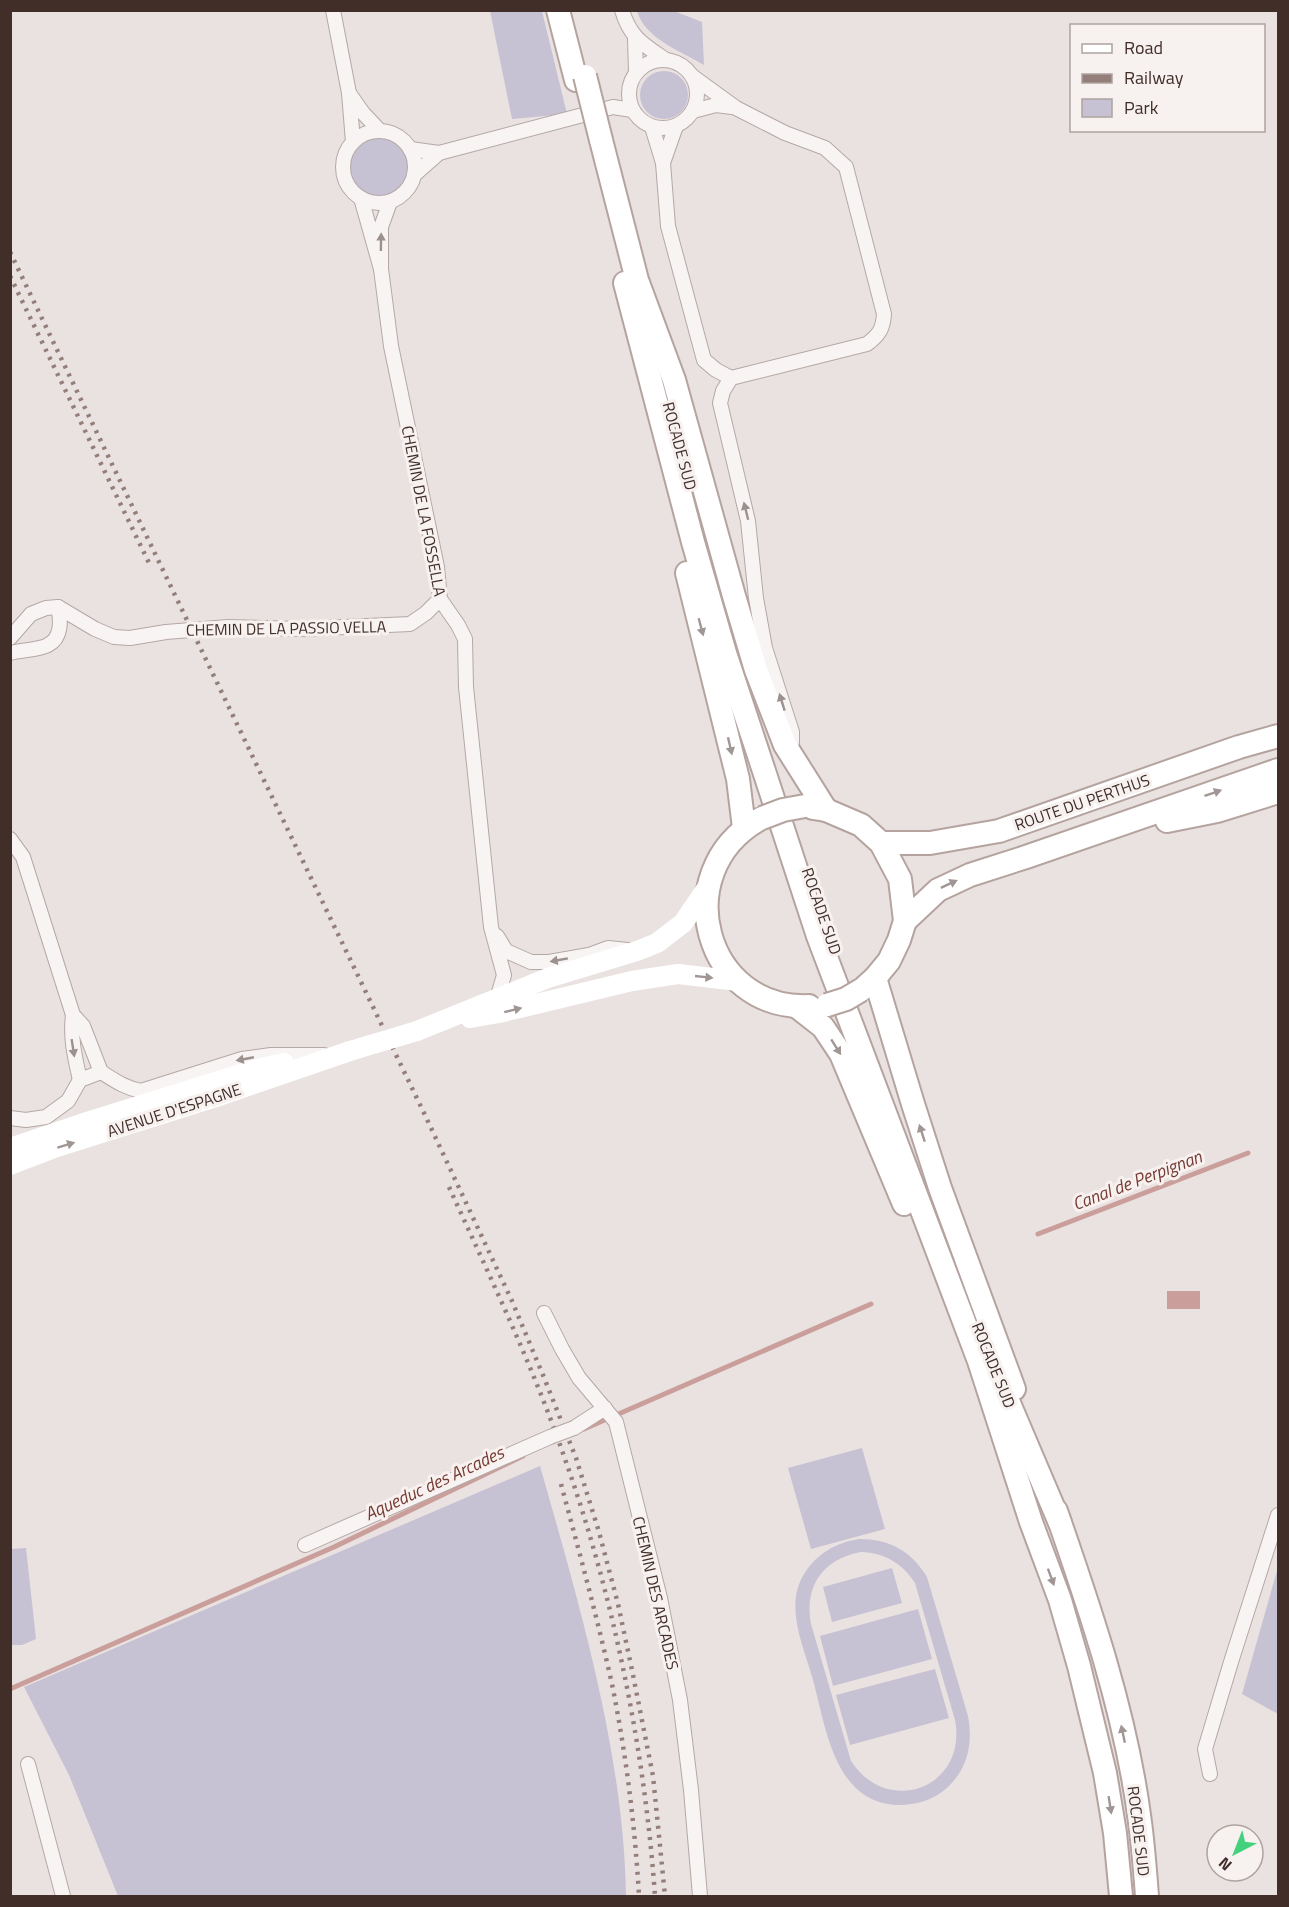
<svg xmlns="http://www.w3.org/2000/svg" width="1289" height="1907" viewBox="0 0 1289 1907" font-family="'Titillium Web',sans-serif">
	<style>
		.green { fill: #c7c1d4; fill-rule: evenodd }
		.water { fill: #ca9f9b }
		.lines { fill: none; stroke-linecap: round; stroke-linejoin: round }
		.stream { stroke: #ca9f9b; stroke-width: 5 }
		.street-casing { stroke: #b4a8a5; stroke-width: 16 }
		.primary-casing { stroke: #b5a39f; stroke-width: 26 }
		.street { stroke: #f8f4f3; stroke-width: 14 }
		.secondary { stroke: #fff; stroke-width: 20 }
		.primary { stroke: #fff; stroke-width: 22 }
		.rail { stroke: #937e7a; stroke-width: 4.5; stroke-dasharray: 3 6; stroke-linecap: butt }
		.street-bridge-casing { stroke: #b4a8a5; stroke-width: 16; stroke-linecap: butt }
		.primary-bridge-casing { stroke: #b5a39f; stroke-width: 26; stroke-linecap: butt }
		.street-bridge { stroke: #f8f4f3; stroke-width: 14 }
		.secondary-bridge { stroke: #fff; stroke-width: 20 }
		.primary-bridge { stroke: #fff; stroke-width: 22 }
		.oneway { fill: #9c918e }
		.oneway2 { fill: #a09694 }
		.labels { text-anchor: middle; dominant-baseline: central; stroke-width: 6; stroke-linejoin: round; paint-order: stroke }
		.street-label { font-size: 16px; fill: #412e29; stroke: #f7f1f0 }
		.water-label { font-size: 18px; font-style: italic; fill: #763a32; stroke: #f7f1f0 }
	</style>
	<rect width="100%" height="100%" fill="#eae2e0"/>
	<g class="green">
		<polygon points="490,11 542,11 567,114 512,119"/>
		<path d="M637,11h37l28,11 2,43c-23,-14 -59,-26 -67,-54z"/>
		<circle cx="664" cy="95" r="24"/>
		<circle cx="379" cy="167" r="36"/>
		<polygon points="862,1448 885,1529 811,1549 788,1468"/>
		<path d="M540,1466c39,137 84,288 86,430h-508l-49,-121 -45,-88z"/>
		<path d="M859,1539c31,0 52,12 68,38l41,139c5,27 0,52 -20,71 -14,13 -32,18 -50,18 -64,-2 -72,-78 -85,-125 -8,-29 -24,-63 -15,-93 10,-28 34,-44 61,-48zM861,1552c24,1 41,11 54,31l40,137c13,67 -67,98 -104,41l-40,-137c-7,-38 12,-65 50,-72z"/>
		<polygon points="26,1548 36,1639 22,1645 11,1645 11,1549"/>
		<polygon points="1278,1567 1278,1714 1242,1694"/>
		<polygon points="892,1568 902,1603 832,1622 823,1587"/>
		<polygon points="918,1609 932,1659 833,1686 820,1636"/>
		<polygon points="935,1669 949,1718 850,1745 836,1695"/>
	</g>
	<rect class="water" x="1167" y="1291" width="33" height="18"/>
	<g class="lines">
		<g class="stream">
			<polyline points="1038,1234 1248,1153"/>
			<polyline points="584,1429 871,1304"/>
			<polyline points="10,1689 334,1547 523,1456"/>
		</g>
		<defs>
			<g id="street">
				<polyline points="333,10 349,93"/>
				<path d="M622,10c8,28 22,35 44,50"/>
				<polyline points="635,39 636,72"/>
				<circle cx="663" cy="94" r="34"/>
				<path d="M692,76l44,32 49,25 40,15 21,19 38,147c-1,15 -5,21 -17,30l-136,34"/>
				<polyline points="693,111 716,105 732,107"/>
				<polyline points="652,127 663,163 668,226 704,360 716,370 731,378"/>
				<circle cx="379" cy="167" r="36"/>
				<polyline points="353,142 349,93 363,113 380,131"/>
				<polyline points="410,149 439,153 414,175"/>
				<polyline points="439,153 613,107 632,110"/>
				<polyline points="663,163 676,126"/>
				<polyline points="361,198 381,269 381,227 390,202"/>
				<polyline points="381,269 391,346 437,567 440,599 458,625 465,639 466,687 491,927 504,975 497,999"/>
				<polyline points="731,378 723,391 720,403 748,521 756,598 765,648 792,732 792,742"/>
				<polyline points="10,638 31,614 46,608 58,607 95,629 114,637 130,638 166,632 228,627 301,629 410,624 426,613 440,599"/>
				<path d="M10,653c11,-3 29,-3 38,-8 14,-7 13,-25 10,-38"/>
				<polyline points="10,839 23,857 73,1015 83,1026 101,1072"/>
				<polyline points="497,936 506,951 531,962 549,962 589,955 608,948 628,950"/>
				<path d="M73,1015c-3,23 2,43 7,65"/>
				<path d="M101,1072c13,8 24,16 40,19l101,-32 29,-4h53"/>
				<polyline points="10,1118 26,1120 46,1117 68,1101 80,1080 101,1072"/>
				<polyline points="544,1313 562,1349 579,1378 616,1422 660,1598 680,1700 691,1790 700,1896"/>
				<polyline points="574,1428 605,1408"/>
				<polyline points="305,1545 550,1437"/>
				<polyline points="28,1764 63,1896"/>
				<polyline points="1210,1774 1205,1749 1231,1662 1278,1515"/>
			</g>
			<g id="primary">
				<polyline points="558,10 576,80"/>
				<polyline points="601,140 637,280 674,380 734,596 756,670 785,745 826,810"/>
				<polyline points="625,283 693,542 725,653 765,774 818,936 979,1361 1031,1522 1060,1600 1079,1666 1105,1773 1115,1833 1121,1896"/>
				<polyline points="687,573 738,779 744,828"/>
				<polyline points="813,808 826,810 861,825 881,843 900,879 905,921 899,940 889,961 875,978 865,987"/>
				<path d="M758,820c-91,53 -53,191 51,186"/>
				<polyline points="1167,821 1217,811 1278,792"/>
				<polyline points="881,843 930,843 999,831 1239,747 1278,736"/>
				<polyline points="905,921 938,890 970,875 1026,857 1278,770"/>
				<polyline points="875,978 913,1104 940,1188 1014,1389"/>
				<polyline points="796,1006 823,1027 841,1054 904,1204"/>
				<polyline points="997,1375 1060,1523"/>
				<path d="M1056,1511c34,98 69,200 83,304 4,27 6,54 8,81"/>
			</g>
		</defs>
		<use href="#street" class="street-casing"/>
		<use href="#primary" class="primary-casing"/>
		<use href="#street" class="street"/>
		<g class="secondary">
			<polyline points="470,1018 499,1013 632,981 678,974 738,981"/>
			<polyline points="417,1031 548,978 637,951 657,943 683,923 707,888"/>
			<polyline points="10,1148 93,1120 257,1069 284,1063"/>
			<polyline points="10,1165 57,1147 216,1097 350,1051"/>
		</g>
		<use href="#primary" class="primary"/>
		<g class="rail">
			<polyline points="10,252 424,1113 512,1301 545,1380 576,1458 599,1532 618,1604 632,1670 653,1776 665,1896"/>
			<polyline points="10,276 151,567"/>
			<path d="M449,1187c41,90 85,181 117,275 48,136 79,291 89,434"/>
			<path d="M561,1484c18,67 36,133 51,200 14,70 23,141 27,212"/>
		</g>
		<defs>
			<polyline id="street-bridge" points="550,1437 574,1428"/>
			<g id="primary-bridge">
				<polyline points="585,76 601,140"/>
				<polyline points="762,818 783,810 805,806"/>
				<polyline points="827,1005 846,999 861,990"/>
			</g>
		</defs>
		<use href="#street-bridge" class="street-bridge-casing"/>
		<use href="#primary-bridge" class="primary-bridge-casing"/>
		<use href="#street-bridge" class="street-bridge"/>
		<polyline class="secondary-bridge" points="350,1051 417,1031"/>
		<use href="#primary-bridge" class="primary-bridge"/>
	</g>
	<defs><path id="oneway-solid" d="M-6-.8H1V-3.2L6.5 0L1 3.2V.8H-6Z" transform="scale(1.5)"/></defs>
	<g class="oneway">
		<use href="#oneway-solid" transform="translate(381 242) rotate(-89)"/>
		<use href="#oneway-solid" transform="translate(746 511) rotate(-104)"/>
		<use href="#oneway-solid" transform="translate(782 702) rotate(-107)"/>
		<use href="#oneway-solid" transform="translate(559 960) rotate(170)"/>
		<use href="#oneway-solid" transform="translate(73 1048) rotate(81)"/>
		<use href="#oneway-solid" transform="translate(245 1059) rotate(169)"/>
	</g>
	<g class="oneway2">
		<use href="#oneway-solid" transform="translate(701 627) rotate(75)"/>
		<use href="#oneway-solid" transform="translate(730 746) rotate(77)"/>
		<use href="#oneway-solid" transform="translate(1213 793) rotate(-19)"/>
		<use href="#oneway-solid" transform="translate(949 884) rotate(-25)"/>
		<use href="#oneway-solid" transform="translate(704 977) rotate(6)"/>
		<use href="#oneway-solid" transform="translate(513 1010) rotate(-14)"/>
		<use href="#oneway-solid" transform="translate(836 1047) rotate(58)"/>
		<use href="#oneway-solid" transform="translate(922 1133) rotate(-108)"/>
		<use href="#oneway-solid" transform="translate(66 1145) rotate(-17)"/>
		<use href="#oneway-solid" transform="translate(1051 1577) rotate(70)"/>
		<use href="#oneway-solid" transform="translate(1123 1734) rotate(-102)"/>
		<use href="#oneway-solid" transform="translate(1110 1805) rotate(81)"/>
	</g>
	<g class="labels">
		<g class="street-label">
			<text transform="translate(680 446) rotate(75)">ROCADE SUD</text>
			<text transform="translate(424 511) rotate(79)">CHEMIN DE LA FOSSELLA</text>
			<text transform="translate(286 628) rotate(-1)">CHEMIN DE LA PASSIO VELLA</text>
			<text transform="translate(1082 802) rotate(-19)">ROUTE DU PERTHUS</text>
			<text transform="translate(822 911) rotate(71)">ROCADE SUD</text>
			<text transform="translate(174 1110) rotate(-18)">AVENUE D'ESPAGNE</text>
			<text transform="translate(994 1365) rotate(68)">ROCADE SUD</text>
			<text transform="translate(656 1593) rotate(77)">CHEMIN DES ARCADES</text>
			<text transform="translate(1139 1831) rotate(83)">ROCADE SUD</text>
		</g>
		<g class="water-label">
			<text transform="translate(1137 1180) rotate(-21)">Canal de Perpignan</text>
			<text transform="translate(434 1483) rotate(-25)">Aqueduc des Arcades</text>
		</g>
	</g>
	<rect width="1289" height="1907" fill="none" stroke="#412e29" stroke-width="24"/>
	<rect x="1070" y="24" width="195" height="108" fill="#f7f1f0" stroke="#aea3a0" stroke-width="1.5"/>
	<rect x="1082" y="44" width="30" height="9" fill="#ffffff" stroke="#aea3a0" stroke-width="1.5"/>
	<text x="1124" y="54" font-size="18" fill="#412e29">Road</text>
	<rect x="1082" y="74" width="30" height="9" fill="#937e7a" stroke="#aea3a0" stroke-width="1.5"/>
	<text x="1124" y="84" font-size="18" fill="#412e29">Railway</text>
	<rect x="1082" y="99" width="30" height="18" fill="#c7c1d4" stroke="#aea3a0" stroke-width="1.5"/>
	<text x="1124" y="114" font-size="18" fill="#412e29">Park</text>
	<g transform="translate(1235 1853) rotate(222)"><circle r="28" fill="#f7f1f0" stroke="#aea3a0" stroke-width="1.5"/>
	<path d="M0-4.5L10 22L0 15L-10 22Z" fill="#43d17e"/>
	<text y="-9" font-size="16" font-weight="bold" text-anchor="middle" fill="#412e29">N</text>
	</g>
</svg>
